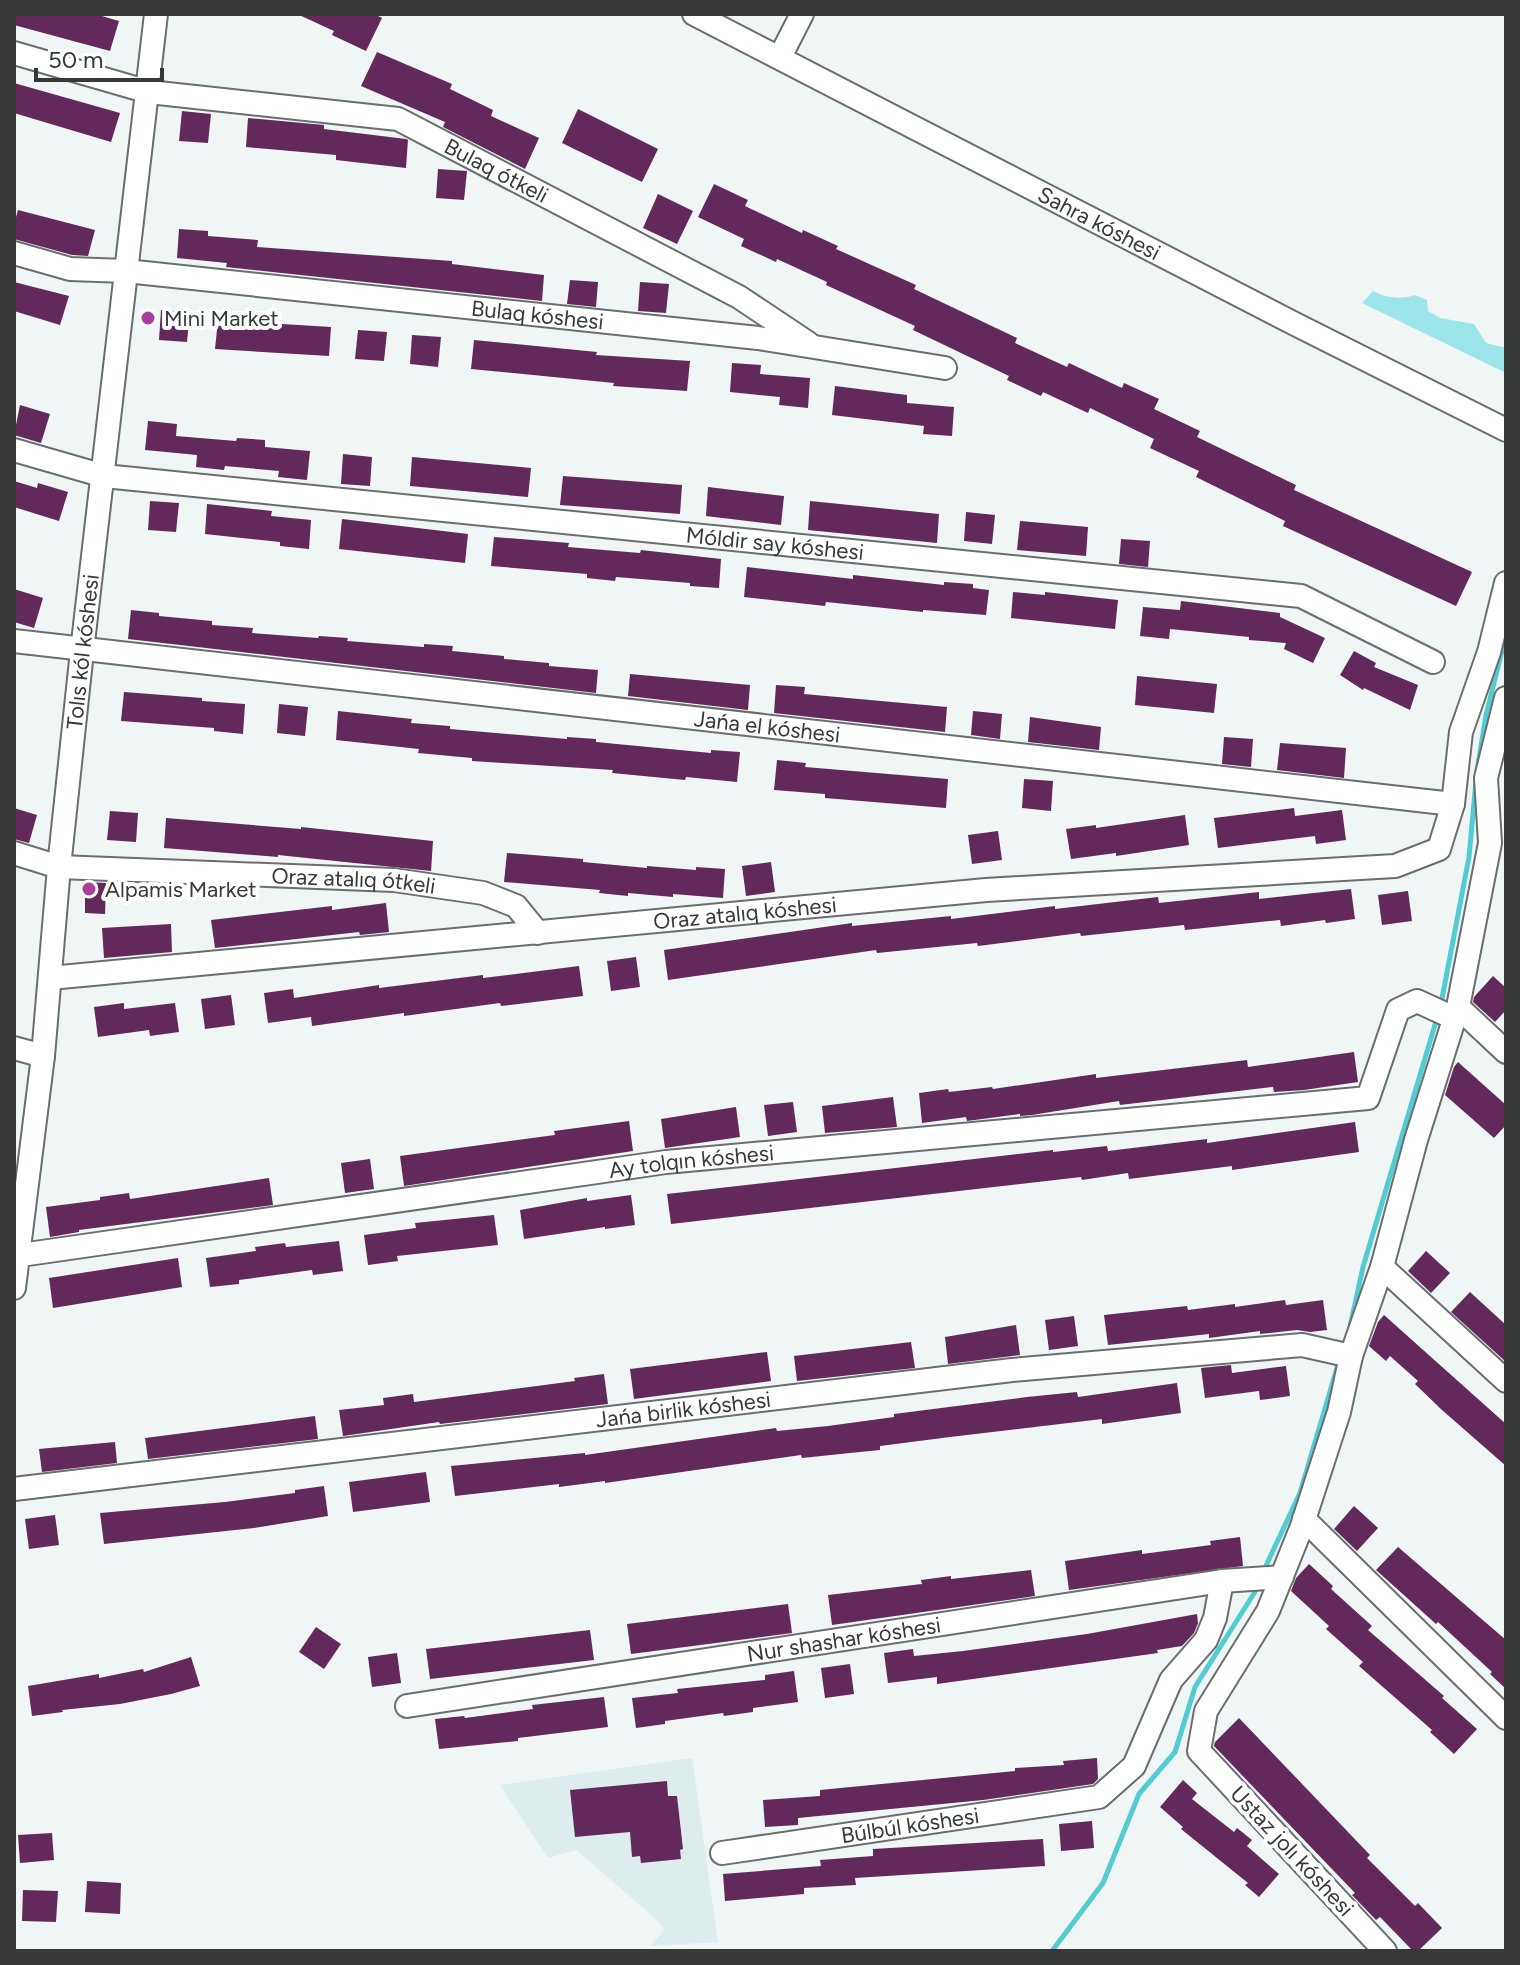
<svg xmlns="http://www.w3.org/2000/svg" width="1520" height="1965" viewBox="0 0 1520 1965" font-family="Figtree,sans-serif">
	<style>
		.built { fill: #ddecec }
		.green { fill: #9ce5e9 }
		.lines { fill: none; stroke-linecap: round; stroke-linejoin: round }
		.stream { stroke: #52ccd2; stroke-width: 5 }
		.building { fill: #63295a }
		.minor-casing { stroke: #6a6e6e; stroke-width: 26 }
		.minor { stroke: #fff; stroke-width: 22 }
		.poi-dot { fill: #ab3d9c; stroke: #fff; stroke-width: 3 }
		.labels { text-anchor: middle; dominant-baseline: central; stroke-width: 8; stroke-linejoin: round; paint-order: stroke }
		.street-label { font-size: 22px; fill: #373939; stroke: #fff }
		.poi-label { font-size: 22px; fill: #373939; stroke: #fff; text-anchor: start }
	</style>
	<rect width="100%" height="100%" fill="#f0f5f5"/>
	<polygon class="built" points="692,1758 718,1942 650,1946 664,1930 655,1918 576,1850 548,1858 500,1785"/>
	<path class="green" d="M1373,291c13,7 28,9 42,4l12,5 1,11 12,7 34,6 12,19 20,5v25l-144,-70z"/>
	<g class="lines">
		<g class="stream">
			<polyline points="1477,771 1486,715 1506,635"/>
			<polyline points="1441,1004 1469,857 1476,781"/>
			<polyline points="1350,1327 1363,1267 1437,1018"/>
			<polyline points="1264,1570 1300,1493 1337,1368"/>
			<polyline points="1052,1951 1103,1883 1139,1794 1175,1752 1195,1687 1258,1587"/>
		</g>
	</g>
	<g class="building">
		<polygon points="14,14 95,14 119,21 110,51 14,25"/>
		<polygon points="297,14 374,14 382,18 366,51 332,35 334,31"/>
		<polygon points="377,52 452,84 450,89 493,110 491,116 539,138 525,169 443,127 445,122 361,86"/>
		<polygon points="14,83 120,113 111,142 14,113"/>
		<polygon points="578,109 658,149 642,182 562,143"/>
		<polygon points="182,111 211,114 208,143 179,141"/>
		<polygon points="248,118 324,125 324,129 406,139 408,140 406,168 336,160 336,155 246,147"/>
		<polygon points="438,169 467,171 464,200 436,198"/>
		<polygon points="714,184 748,200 745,206 802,233 803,230 838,246 836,249 916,285 914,289 1017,338 1015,343 1067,367 1069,363 1122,388 1124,383 1159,399 1154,409 1200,431 1197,437 1296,485 1294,490 1472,572 1456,606 1283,526 1285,521 1196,477 1199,471 1150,448 1154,439 1090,408 1088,413 1043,392 1041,396 1007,380 1009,376 913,330 915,326 826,285 827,282 777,259 776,262 741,246 744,239 698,217"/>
		<polygon points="658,194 693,211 677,244 643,228"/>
		<polygon points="18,210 95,230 88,256 72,255 14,239 14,224"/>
		<polygon points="179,229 208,231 208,236 258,240 257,247 452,261 452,264 544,275 542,301 226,267 227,263 177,258"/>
		<polygon points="570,280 598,282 596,307 567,304"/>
		<polygon points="14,282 69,296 60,325 14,311"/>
		<polygon points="640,282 669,284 666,313 638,311"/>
		<polygon points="161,310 190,312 187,342 159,340"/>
		<polygon points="218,320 331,327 329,356 215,349"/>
		<polygon points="358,330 387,332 384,361 355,359"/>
		<polygon points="412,335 441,337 438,367 410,364"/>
		<polygon points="474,340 597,352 596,355 690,361 687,391 613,386 614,383 471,369"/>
		<polygon points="732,363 761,365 760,374 810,378 808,408 779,405 780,397 730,392"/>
		<polygon points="835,386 907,395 907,403 954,407 952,436 923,434 924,426 832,415"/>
		<polygon points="20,405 50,414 41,443 14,435"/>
		<polygon points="148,421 177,424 176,436 236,441 237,438 265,440 265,447 310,451 307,480 278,477 279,471 225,466 224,470 196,467 197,455 145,450"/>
		<polygon points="343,454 372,457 370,486 341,484"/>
		<polygon points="412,457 531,468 528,497 410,486"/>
		<polygon points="563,476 682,485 680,514 560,505"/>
		<polygon points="14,481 37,488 38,483 68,492 59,521 14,507"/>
		<polygon points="708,487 784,496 781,525 706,516"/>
		<polygon points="150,501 179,503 176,532 148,530"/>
		<polygon points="810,501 939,514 937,543 808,530"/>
		<polygon points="207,504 272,511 271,516 311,520 309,549 280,546 280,542 205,534"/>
		<polygon points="966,512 995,515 992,544 964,541"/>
		<polygon points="342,519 468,534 465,563 339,549"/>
		<polygon points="1020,521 1088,527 1086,556 1017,550"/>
		<polygon points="494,537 569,543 568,547 640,553 641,550 721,559 719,588 690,586 690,583 616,577 615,581 587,578 587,574 491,566"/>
		<polygon points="1121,539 1150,541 1148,567 1119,564"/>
		<polygon points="747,567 853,579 853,575 944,585 944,582 973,584 973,588 989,590 986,615 923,610 923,612 826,602 825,606 744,597"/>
		<polygon points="14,589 43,598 34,628 14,622"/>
		<polygon points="1013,592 1045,595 1045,592 1118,600 1115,629 1011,618"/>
		<polygon points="1181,601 1280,613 1280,617 1325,638 1313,663 1284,649 1286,643 1249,640 1249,637 1170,629 1169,639 1140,636 1143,607 1180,610"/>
		<polygon points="131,610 159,613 159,616 212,621 212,625 253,628 252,633 318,638 319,636 348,638 347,641 424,647 424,644 453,646 452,651 504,656 504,659 549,663 549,666 598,670 596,693 128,639"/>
		<polygon points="1354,651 1376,663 1374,667 1418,685 1410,710 1364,688 1363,690 1340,675"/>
		<polygon points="630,674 750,685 748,710 628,696"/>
		<polygon points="1137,676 1217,684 1214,713 1135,705"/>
		<polygon points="776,685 805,687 804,694 947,707 945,732 774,713"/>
		<polygon points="124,692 202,698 202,701 245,704 243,734 214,731 214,728 121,721"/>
		<polygon points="279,704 308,707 305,736 277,733"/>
		<polygon points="338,711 412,719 411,723 450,726 450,729 567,739 567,737 596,739 596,742 711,753 711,750 740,752 737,782 686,777 685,780 612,773 613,770 472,761 472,758 418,753 419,749 336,740"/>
		<polygon points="973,711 1002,714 1000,739 971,735"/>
		<polygon points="1030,717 1101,727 1099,750 1028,742"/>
		<polygon points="1224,737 1253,739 1251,767 1222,764"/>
		<polygon points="1280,743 1346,748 1344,778 1277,770"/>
		<polygon points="777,760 806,763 805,767 948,779 946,808 825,798 825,794 774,790"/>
		<polygon points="1024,779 1053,781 1051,811 1022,808"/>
		<polygon points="14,808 37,815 29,843 14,839"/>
		<polygon points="1294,808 1295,816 1342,810 1346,840 1316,844 1315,836 1218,848 1214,818"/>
		<polygon points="110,811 138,813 136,842 107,840"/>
		<polygon points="1185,815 1189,845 1116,856 1116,853 1071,859 1066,829 1096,825 1096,828"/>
		<polygon points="166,818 301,829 301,827 433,841 431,871 278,855 278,857 164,848"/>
		<polygon points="998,831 1002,860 972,864 968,835"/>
		<polygon points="507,853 583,859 583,862 647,868 647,866 696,870 696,867 725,869 723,898 673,894 673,897 628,893 628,896 599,893 600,890 504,882"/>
		<polygon points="771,862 775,892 746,896 742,866"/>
		<polygon points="85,882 106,883 105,914 85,913"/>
		<polygon points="1351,889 1355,919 1326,923 1325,920 1281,926 1280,920 1185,930 1184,925 1081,936 1080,933 978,946 977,943 877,953 876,950 668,980 664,950 852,923 852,926 951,916 951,919 1055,906 1055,909 1158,897 1159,903 1259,892 1259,899"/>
		<polygon points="1408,891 1412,921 1382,925 1378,895"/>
		<polygon points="386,903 389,932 360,935 359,932 215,948 211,920 332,906 332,910"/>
		<polygon points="171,924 172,952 104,958 102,928"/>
		<polygon points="636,957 640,987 611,991 607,961"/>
		<polygon points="579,966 583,996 501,1006 500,1003 404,1016 404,1013 312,1026 311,1017 268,1023 264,993 293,989 294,998 379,985 379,988 483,975 483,978"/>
		<polygon points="1493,976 1506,988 1506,1010 1495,1022 1473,1002 1474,997"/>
		<polygon points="231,995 235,1025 205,1029 201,999"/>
		<polygon points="124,1003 124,1009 175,1003 179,1032 150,1036 149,1030 98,1037 94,1007"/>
		<polygon points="1354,1052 1358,1082 1304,1090 1274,1092 1273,1087 1120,1105 1119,1101 1032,1115 1020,1116 1020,1114 967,1121 966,1117 922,1123 919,1093 948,1089 949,1092 992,1087 993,1089 1096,1074 1096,1078 1247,1060 1248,1067"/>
		<polygon points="1458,1062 1506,1105 1506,1125 1494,1138 1445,1095 1454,1067"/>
		<polygon points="893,1097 897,1127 825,1133 822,1106"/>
		<polygon points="793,1102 797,1132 768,1136 764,1105"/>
		<polygon points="736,1107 740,1137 665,1148 661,1119"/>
		<polygon points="629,1121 633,1151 404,1186 400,1156 555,1135 554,1131"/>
		<polygon points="1355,1122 1359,1152 1232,1170 1232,1166 1129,1179 1128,1173 1082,1180 1081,1177 671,1224 667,1194 1053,1150 1053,1152 1107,1146 1108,1151 1207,1139 1207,1143"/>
		<polygon points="370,1159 374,1189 345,1193 341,1163"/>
		<polygon points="269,1178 273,1205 79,1230 79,1232 50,1237 46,1207 100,1200 100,1197 129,1193 130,1199"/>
		<polygon points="631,1195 635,1225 605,1229 605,1227 524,1239 520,1210 587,1198 587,1201"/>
		<polygon points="494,1215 498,1245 397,1256 398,1261 368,1265 364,1235 416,1228 415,1223"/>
		<polygon points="339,1241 343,1271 313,1275 312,1270 239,1280 239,1284 210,1287 206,1258 256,1251 255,1247 285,1243 286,1247"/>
		<polygon points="1426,1251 1450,1273 1431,1293 1408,1271"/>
		<polygon points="178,1258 182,1287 53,1308 49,1278"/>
		<polygon points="1470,1292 1506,1325 1506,1362 1451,1312"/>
		<polygon points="1285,1300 1286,1305 1323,1300 1327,1330 1310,1332 1297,1330 1260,1334 1260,1331 1209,1338 1209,1334 1108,1345 1104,1315 1187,1306 1188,1310 1235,1304 1235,1307"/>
		<polygon points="1384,1315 1506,1424 1506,1466 1442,1410 1415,1384 1418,1381 1390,1356 1386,1361 1369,1346 1378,1322"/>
		<polygon points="1074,1316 1078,1346 1049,1350 1045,1320"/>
		<polygon points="1016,1325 1020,1355 948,1364 945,1337"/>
		<polygon points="911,1342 915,1368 797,1381 794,1356"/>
		<polygon points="767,1352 771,1381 634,1399 630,1369"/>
		<polygon points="1231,1365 1232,1373 1286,1366 1290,1396 1260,1400 1259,1391 1205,1398 1201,1368"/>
		<polygon points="604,1374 608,1404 440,1424 439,1422 343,1436 339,1410 384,1405 383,1398 413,1394 414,1402 575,1381 574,1378"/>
		<polygon points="1177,1383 1181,1413 1102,1424 1102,1419 950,1437 880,1446 880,1450 850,1453 802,1458 801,1455 605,1483 605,1481 559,1487 559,1484 455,1496 451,1466 585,1453 585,1455 776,1428 777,1431 828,1426 894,1417 894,1414 1027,1397 1077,1392 1078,1397"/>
		<polygon points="315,1416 318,1439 148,1459 145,1438"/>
		<polygon points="115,1442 117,1463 42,1472 39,1449"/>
		<polygon points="426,1472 430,1502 353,1512 349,1482"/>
		<polygon points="324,1486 328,1516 254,1528 104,1544 100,1513 225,1502 295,1493 295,1490"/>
		<polygon points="1354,1506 1378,1528 1357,1551 1334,1529"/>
		<polygon points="55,1515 59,1545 29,1549 25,1519"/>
		<polygon points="1240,1537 1243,1566 1069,1590 1065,1561 1142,1550 1142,1554 1211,1545 1210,1541"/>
		<polygon points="1398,1547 1506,1640 1506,1689 1490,1674 1492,1672 1438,1622 1436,1624 1376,1570"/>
		<polygon points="1309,1564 1333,1586 1331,1589 1372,1626 1368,1630 1444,1696 1442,1698 1477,1729 1454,1754 1430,1732 1432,1730 1359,1666 1363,1662 1326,1629 1329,1626 1291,1591 1296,1578"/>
		<polygon points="1031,1570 1035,1596 832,1625 828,1595 922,1584 921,1580 951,1576 951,1579"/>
		<polygon points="788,1604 792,1633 631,1654 627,1624"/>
		<polygon points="1197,1614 1198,1623 1194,1633 1182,1646 1157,1650 1158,1653 937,1684 937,1677 888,1683 884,1653 913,1649 914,1656 963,1651 1087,1634"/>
		<polygon points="316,1627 341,1644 324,1669 299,1652"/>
		<polygon points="590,1630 594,1660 430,1679 426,1649"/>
		<polygon points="397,1653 401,1683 372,1687 368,1657"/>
		<polygon points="191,1657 200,1686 171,1694 120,1704 62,1710 63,1712 32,1716 28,1686 99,1674 99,1678 143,1669 144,1672"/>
		<polygon points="850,1664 854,1694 825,1698 821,1668"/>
		<polygon points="794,1671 798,1702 753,1708 753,1712 724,1716 723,1713 665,1721 665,1724 636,1728 632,1698 678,1693 677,1689 765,1680 765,1675"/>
		<polygon points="604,1697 608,1727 518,1738 518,1741 439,1749 435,1719 464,1716 465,1718 533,1709 532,1705"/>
		<polygon points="1239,1718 1370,1855 1367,1858 1415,1906 1418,1903 1442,1928 1418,1951 1413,1951 1380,1917 1376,1920 1352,1895 1355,1893 1214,1746 1215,1742"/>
		<polygon points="1097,1758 1098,1779 1093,1784 983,1800 798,1818 798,1825 765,1827 763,1800 820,1796 820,1790 1015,1771 1015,1768 1064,1765 1063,1761"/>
		<polygon points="1183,1780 1197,1793 1192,1799 1234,1832 1237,1828 1252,1840 1247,1846 1279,1874 1259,1897 1245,1885 1248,1883 1181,1829 1183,1827 1160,1807"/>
		<polygon points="667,1781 668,1796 677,1796 683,1849 680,1850 681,1859 641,1863 640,1856 632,1857 630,1832 575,1837 570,1790"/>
		<polygon points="1092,1821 1094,1848 1061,1851 1059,1824"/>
		<polygon points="52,1833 54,1860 20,1863 18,1835"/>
		<polygon points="1043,1839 1045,1866 855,1878 856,1885 804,1888 804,1894 725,1901 723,1874 821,1866 820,1860 873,1856 873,1849"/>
		<polygon points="87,1881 121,1883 120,1914 85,1912"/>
		<polygon points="23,1890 58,1891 56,1922 22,1921"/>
	</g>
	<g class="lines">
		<defs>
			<g id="minor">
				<path id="s1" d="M694,14l601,310 211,106"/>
				<path id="s2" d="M14,53l135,39 249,27 341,178 69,46"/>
				<polyline points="780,57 802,14"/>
				<path id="s3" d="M14,253l56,16 56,2 632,67 187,30"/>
				<path id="s4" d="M14,450l90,26 1197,120 132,66"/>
				<path id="s5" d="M14,641l1439,163"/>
				<path id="s6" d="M14,853l45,14 335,13 89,13 33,13 22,27"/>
				<path id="s7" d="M50,978l936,-88 409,-24 44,-17 14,-45 8,-72 28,-80 17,-69"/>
				<polyline points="1458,1007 1506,1052"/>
				<polyline points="14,1048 43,1056"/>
				<path id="s8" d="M14,1256l652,-94 702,-64 30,-88 19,-9 37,17"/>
				<polyline points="1382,1267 1506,1381"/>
				<path id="s9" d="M14,1288l29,-232 16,-189 23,-216 74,-637"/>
				<path id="s10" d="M14,1489l998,-119 290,-25 49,11"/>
				<polyline points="1304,1519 1506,1718"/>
				<path id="s11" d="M407,1706l815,-125 60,-4"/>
				<path id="s12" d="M722,1853l377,-56 35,-31 37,-86 35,-40 9,-22 7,-37"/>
				<polyline points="1385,1951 1199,1751 1206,1711 1268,1611 1302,1526 1339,1412 1351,1356 1382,1267 1416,1140 1458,1007 1490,843 1486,778 1506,698"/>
			</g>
		</defs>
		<use href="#minor" class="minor-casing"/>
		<use href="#minor" class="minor"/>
	</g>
	<g class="poi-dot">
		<circle cx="148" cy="318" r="8"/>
		<circle cx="89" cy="889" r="8"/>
	</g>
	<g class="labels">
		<g class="street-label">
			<text stroke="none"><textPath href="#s2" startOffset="502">Bulaq ótkeli</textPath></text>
			<text stroke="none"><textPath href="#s1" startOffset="456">Sahra kóshesi</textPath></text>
			<text stroke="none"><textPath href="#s3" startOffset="528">Bulaq kóshesi</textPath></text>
			<text stroke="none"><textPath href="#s4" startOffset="768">Móldir say kóshesi</textPath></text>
			<text stroke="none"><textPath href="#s9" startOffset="640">Tolıs kól kóshesi</textPath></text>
			<text stroke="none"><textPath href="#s5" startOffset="758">Jańa el kóshesi</textPath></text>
			<text stroke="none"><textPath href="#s6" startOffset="342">Oraz atalıq ótkeli</textPath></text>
			<text stroke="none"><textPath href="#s7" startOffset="698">Oraz atalıq kóshesi</textPath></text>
			<text stroke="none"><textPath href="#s8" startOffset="684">Ay tolqın kóshesi</textPath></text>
			<text stroke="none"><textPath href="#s10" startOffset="674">Jańa birlik kóshesi</textPath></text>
			<text stroke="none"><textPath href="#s11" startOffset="442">Nur shashar kóshesi</textPath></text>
			<text stroke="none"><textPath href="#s12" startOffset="190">Búlbúl kóshesi</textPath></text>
			<text transform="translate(1292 1851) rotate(47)">Ustaz jolı kóshesi</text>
		</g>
		<g class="poi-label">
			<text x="164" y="318">Mini Market</text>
			<text x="105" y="889">Alpamis Market</text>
		</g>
	</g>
	<rect width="1520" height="1965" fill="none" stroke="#373939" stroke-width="32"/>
	<path d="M36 68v12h126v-12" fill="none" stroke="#373939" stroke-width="4"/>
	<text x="48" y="68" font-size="24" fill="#373939" stroke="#ffffff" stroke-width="6" paint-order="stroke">50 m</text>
</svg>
